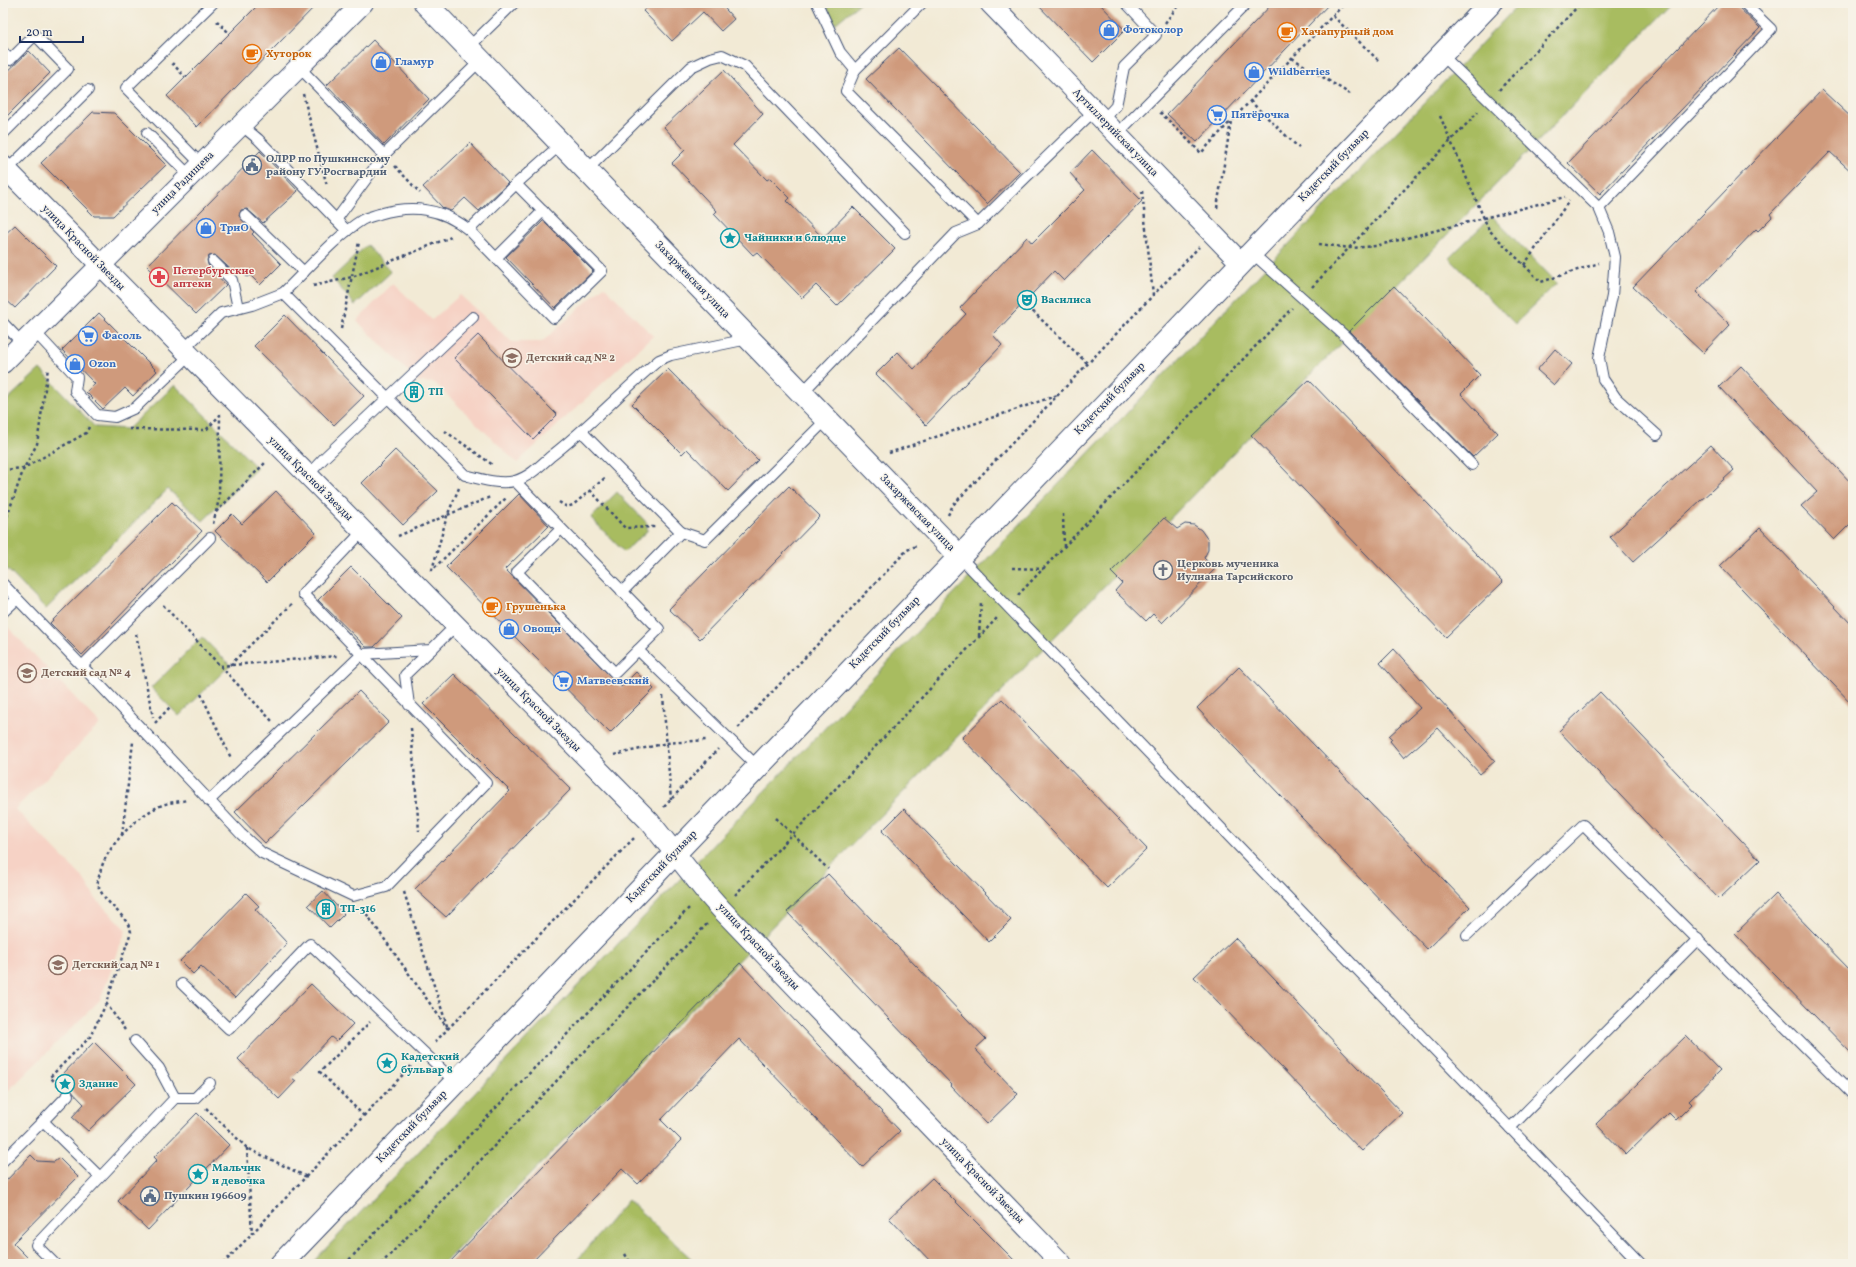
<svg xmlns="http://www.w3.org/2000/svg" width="1856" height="1267" viewBox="0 0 1856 1267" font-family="Vollkorn,serif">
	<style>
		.built { fill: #f6d2c5 }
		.green { fill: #a8bc61; stroke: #627660 }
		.building { fill: #cf9a7c }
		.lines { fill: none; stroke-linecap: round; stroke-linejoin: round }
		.lane-casing { stroke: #3b4b70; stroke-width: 12 }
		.street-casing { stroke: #3b4b70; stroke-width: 22 }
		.secondary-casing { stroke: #3b4b70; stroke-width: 24 }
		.path { stroke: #3b4b70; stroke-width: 2.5; stroke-dasharray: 3 3; stroke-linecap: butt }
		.lane { stroke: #fff; stroke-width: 10 }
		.street { stroke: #fff; stroke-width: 20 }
		.secondary { stroke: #fff; stroke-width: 22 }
		.labels { text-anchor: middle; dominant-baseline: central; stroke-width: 3; stroke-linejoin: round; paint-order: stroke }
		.shop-label { font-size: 11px; font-weight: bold; fill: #366cbe; stroke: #f7f3e8; text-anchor: start }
		.food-label { font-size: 11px; font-weight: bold; fill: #c56008; stroke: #f7f3e8; text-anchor: start }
		.street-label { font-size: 11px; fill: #1b2f5e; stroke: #f7f3e8 }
		.service-label { font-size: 11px; font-weight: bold; fill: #4e5e75; stroke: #f7f3e8; text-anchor: start }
		.culture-label { font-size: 11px; font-weight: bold; fill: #0d838f; stroke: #f7f3e8; text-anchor: start }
		.health-label { font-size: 11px; font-weight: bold; fill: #be3a42; stroke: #f7f3e8; text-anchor: start }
		.education-label { font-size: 11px; font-weight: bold; fill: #785e54; stroke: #f7f3e8; text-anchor: start }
		.worship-label { font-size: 11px; font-weight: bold; fill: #5b616d; stroke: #f7f3e8; text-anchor: start }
	</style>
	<rect width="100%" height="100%" fill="#f7f3e8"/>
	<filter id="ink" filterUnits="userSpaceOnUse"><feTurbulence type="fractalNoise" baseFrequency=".025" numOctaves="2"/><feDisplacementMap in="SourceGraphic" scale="8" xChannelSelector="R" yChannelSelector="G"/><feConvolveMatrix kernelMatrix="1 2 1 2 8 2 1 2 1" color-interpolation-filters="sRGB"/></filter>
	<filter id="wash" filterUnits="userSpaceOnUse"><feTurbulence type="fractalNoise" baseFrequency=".012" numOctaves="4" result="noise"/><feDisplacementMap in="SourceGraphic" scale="16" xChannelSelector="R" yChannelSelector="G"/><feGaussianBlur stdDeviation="0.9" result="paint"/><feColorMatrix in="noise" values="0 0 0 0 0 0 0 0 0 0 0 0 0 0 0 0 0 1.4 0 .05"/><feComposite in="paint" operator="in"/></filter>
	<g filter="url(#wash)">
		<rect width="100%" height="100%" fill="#f2ead5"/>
		<g class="built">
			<polygon points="393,283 432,320 460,295 512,342 542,342 604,286 653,336 517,463 435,383 419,382 357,321"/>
			<polygon points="3,622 100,724 15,809 83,878 96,899 126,930 100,1000 3,1096"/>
		</g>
		<g class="green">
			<polygon points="825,3 860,3 835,24"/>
			<polygon points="1520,3 1673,3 443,1264 311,1264"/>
			<polygon points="1492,216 1557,283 1515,324 1449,258"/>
			<polygon points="367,245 391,272 355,305 332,278"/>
			<polygon points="40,369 95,427 128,429 175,385 257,468 203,521 168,489 46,609 3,565 3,404"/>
			<polygon points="617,492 647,523 647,531 624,552 591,518"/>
			<polygon points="202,637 230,665 179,716 151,688"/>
			<polygon points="628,1200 697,1264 574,1264"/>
		</g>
		<g id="blocks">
			<g class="building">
				<polygon points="260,3 318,3 197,127 167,96"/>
				<polygon points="652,3 720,3 734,19 721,31 703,12 672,41 643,11"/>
				<polygon points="1036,3 1099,3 1125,30 1093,62"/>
				<polygon points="1273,3 1330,3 1197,142 1167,114"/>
				<polygon points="1721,3 1734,3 1760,28 1600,194 1568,163"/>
				<polygon points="373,40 429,99 384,145 327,85"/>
				<polygon points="899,48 1020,172 987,204 866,79"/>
				<polygon points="29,51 50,73 3,120 3,76"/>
				<polygon points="724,70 763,114 733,145 767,180 770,178 790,198 787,201 823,238 853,207 895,249 837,306 816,285 802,298 757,252 753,255 714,214 717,211 672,163 685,150 664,127"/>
				<polygon points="1822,90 1853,119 1853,173 1830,152 1770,214 1772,217 1758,231 1756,229 1696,292 1730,325 1703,353 1633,287"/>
				<polygon points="93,112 114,113 166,165 113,216 94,216 41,163"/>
				<polygon points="470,143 508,183 479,211 465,198 451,211 443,208 423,187"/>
				<polygon points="1092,150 1142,201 1064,281 1054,271 993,335 1002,345 926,425 876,374 898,352 914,369 966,314 960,308 1027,237 1032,243 1085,190 1070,173"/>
				<polygon points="260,151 298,191 263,223 247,209 241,210 239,216 254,232 252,234 281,264 260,285 250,275 247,277 241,271 237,275 215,255 209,256 207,260 208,265 226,285 196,314 147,266"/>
				<polygon points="543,221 593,271 555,308 506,257"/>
				<polygon points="15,225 56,266 15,308 3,297 3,236"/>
				<polygon points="1394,286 1480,375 1461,394 1498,433 1473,457 1349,331"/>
				<polygon points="99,313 157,371 133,396 125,388 103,409 86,392 95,384 62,350"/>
				<polygon points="285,315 364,396 334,425 254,346"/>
				<polygon points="478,335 557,415 533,439 454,358"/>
				<polygon points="1555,349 1572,364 1554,385 1537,370"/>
				<polygon points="1741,366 1853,485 1853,521 1834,540 1801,506 1817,492 1719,387"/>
				<polygon points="668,369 758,460 728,491 687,449 682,454 632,404"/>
				<polygon points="1309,380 1503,582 1446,637 1251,435"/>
				<polygon points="1711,445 1734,470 1633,562 1610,537"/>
				<polygon points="395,450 438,491 403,525 362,483"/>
				<polygon points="789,486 820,516 700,639 669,609"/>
				<polygon points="276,491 316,533 267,582 215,531 232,514 242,524"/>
				<polygon points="519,494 549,526 505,569 621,687 636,672 654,689 610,733 446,567"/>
				<polygon points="172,502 202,531 82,655 50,623"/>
				<polygon points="1164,518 1177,529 1185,524 1194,525 1201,530 1208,540 1208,550 1204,558 1215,569 1162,623 1153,614 1146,621 1115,591 1122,583 1111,572"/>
				<polygon points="1760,528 1853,626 1853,705 1720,566"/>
				<polygon points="351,567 402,618 374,647 366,647 318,600"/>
				<polygon points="1394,649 1495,761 1480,774 1438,728 1404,758 1390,741 1392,739 1389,736 1420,708 1380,663"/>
				<polygon points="1239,667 1470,907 1427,949 1197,708"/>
				<polygon points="454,674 571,789 446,917 415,889 510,791 423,704"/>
				<polygon points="359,691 389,722 265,843 235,812"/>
				<polygon points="1600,692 1760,860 1719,899 1559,731"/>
				<polygon points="1002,699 1147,849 1107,888 962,738"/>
				<polygon points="904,809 1011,920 989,942 882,831"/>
				<polygon points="828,874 986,1039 975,1049 1018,1094 987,1124 951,1086 952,1085 787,912"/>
				<polygon points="323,891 344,914 330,928 308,905"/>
				<polygon points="246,893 259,906 255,909 287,943 235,998 201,966 193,974 180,961"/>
				<polygon points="1776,894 1853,973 1853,1055 1735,934"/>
				<polygon points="1235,938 1402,1113 1362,1151 1194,977"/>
				<polygon points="740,963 900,1131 862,1167 739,1039 661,1120 681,1140 638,1184 622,1169 530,1264 448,1264"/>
				<polygon points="311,984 353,1024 336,1041 331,1037 292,1078 296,1081 279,1099 238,1059"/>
				<polygon points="1686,1036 1720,1071 1689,1101 1692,1104 1676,1120 1669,1113 1626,1155 1596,1124"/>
				<polygon points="94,1042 136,1084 88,1131 72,1117 84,1104 59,1078"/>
				<polygon points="197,1113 229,1145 148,1230 118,1201 157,1160 154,1157"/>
				<polygon points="31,1155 37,1161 54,1162 59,1158 78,1177 13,1243 34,1264 3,1264 3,1184"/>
				<polygon points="932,1178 1018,1264 933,1264 889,1218"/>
			</g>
		</g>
	</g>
	<g filter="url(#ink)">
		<use href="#blocks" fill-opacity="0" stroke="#3b4b70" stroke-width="1"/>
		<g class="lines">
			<defs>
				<g id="lane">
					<polyline points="817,3 840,52 855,70 846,91 978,224"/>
					<polyline points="468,48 514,3"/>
					<polyline points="3,52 10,60 35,35 68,69 3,134"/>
					<polyline points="1441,54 1599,208 1609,232 1615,257 1612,296 1599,358 1603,379 1616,398 1657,435"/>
					<polyline points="299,67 384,155 480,61"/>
					<polyline points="855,70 922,3"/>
					<polyline points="1103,120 1116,106 1124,67 1156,35 1126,3"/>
					<polyline points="241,125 258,139 347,231"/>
					<polyline points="147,133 190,176"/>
					<polyline points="1117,134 1247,3"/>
					<polyline points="201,164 126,88 213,3"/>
					<polyline points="7,170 88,90"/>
					<polyline points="587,170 691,67 710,58 722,55 745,66 905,233"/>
					<polyline points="1599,208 1771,29 1744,3"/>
					<polyline points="245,215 304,272"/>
					<polyline points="336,220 384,155"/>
					<polyline points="469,230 554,318 602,271 516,184 561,144"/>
					<polyline points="1251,252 1345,336 1472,465"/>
					<polyline points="496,258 543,211"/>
					<polyline points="213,261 232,280 238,308"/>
					<path d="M283,293c23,-22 53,-57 79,-73 5,-3 12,-4 17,-6 34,-10 63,-6 90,16l47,-46"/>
					<polyline points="3,323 23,344"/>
					<polyline points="35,332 77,377 75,391 97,415 115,417 135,408 189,356"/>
					<path d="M183,350l38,-37 31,-8 31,-12 182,182c15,4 35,10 50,6 14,-4 25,-15 35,-24 39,-30 72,-66 109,-97l12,-5 77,-16"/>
					<polyline points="801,394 956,233 978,224 1094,111"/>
					<polyline points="582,432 681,532 622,592"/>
					<polyline points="307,476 324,458 473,317"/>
					<polyline points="515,481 659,629 638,650 757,766"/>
					<polyline points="561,529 517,572 615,673 638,650"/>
					<polyline points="681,532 705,540 826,420"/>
					<polyline points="959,556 1641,1264"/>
					<polyline points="3,584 82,666 241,834 262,853 353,896 386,887 486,783 303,594 362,532"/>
					<polyline points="3,612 17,599"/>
					<polyline points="82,666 210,538"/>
					<polyline points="409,705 405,675 431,650"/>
					<polyline points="209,801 362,654 431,650 455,626"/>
					<polyline points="1467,935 1583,825 1853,1095"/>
					<polyline points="182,984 229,1029 310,944 455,1082"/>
					<polyline points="68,1095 43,1121 100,1177"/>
					<polyline points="175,1098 195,1098 210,1083"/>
					<polyline points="1510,1128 1698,939"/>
					<polyline points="3,1161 43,1121"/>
					<polyline points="55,1264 36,1245 175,1098 159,1068 135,1041"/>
				</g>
				<g id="street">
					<polyline points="990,3 1241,263"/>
					<polyline points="3,166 650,822 705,891 721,909 1062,1264"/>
					<polyline points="3,363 363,3"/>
				</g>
				<g id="secondary">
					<polyline points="425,3 959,556"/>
					<polyline points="281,1264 1491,3"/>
				</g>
			</defs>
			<use href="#lane" class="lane-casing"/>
			<use href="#street" class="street-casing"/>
			<use href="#secondary" class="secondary-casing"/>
			<g class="path">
				<polyline points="1333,16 1380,62"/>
				<polyline points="217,21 229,33"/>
				<polyline points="1165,23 1180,3"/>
				<polyline points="1292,58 1350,94"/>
				<polyline points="172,63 185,77"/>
				<polyline points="1499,90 1581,3"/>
				<polyline points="303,94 327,186"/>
				<polyline points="1250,101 1299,148"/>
				<polyline points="1160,112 1201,153 1231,121"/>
				<polyline points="1440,116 1489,230 1541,282 1599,263"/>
				<polyline points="395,166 420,193"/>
				<polyline points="1142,191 1153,295"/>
				<polyline points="1217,208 1231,121 1345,3"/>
				<polyline points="1319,244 1350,248 1376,246 1565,197"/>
				<polyline points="1524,265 1569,201"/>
				<polyline points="313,286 352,277 451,237"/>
				<polyline points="1312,287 1478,112"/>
				<polyline points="1024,303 1088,364"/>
				<polyline points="341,329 359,242"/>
				<polyline points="129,429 206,430 220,415 219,499 213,524"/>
				<polyline points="445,431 493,465"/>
				<polyline points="889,453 1058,395"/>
				<polyline points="3,470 24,468 86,433 89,427"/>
				<polyline points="459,488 447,516 432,570 506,498"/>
				<polyline points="590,490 625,528 655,527"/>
				<polyline points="559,502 567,507 573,505 606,477"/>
				<polyline points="216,512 266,462"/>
				<polyline points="1063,514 1064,547"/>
				<polyline points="948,515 953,505 1199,247"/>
				<polyline points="3,528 24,468 37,444 48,368"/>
				<polyline points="398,536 490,497"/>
				<polyline points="1012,568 1043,569"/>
				<polyline points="1018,595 1292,308"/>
				<polyline points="163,605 272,721"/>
				<polyline points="136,634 153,717"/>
				<polyline points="979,636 981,603"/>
				<polyline points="230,665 292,604"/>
				<polyline points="220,666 337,656"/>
				<polyline points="201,694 231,758"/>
				<polyline points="663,696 671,800"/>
				<polyline points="155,723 170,707"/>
				<polyline points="411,728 419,831"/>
				<polyline points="738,728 907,550 918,545"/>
				<polyline points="614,755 667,743 707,740"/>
				<polyline points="664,807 718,749"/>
				<polyline points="776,818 828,869"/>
				<polyline points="122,835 133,742"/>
				<polyline points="735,895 997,618"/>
				<polyline points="363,909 448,1029 404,892"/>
				<path d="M125,1030l-19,-27 25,-71c-5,-19 -27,-28 -33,-47 -1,-4 1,-8 2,-12 5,-25 36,-57 60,-67 8,-4 18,-4 27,-6"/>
				<polyline points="435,1042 635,837"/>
				<polyline points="58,1085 50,1077 90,1037 106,1004"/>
				<polyline points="206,1108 247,1148 307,1177"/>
				<polyline points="364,1116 320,1072 370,1022"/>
				<polyline points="247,1148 252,1234"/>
				<polyline points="625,1254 631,1264"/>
				<polyline points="223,1264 413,1064"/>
				<polyline points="345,1264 691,906"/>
				<polyline points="381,1264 708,923"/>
			</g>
			<use href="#lane" class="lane"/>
			<use href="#street" class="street"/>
			<use href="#secondary" class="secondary"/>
		</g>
	</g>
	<defs>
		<symbol id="shop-ring" viewBox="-11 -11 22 22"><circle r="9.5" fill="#f7f3e8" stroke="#3f7fe0" stroke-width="1.5"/><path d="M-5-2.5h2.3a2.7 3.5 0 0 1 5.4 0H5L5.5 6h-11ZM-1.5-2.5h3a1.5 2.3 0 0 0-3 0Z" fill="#3f7fe0"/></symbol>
		<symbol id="cafe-ring" viewBox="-11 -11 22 22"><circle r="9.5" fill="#f7f3e8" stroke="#e8710a" stroke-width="1.5"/><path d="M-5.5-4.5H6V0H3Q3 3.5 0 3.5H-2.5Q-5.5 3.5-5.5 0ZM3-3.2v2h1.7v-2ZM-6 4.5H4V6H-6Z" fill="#e8710a"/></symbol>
		<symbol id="supermarket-ring" viewBox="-11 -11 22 22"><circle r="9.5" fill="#f7f3e8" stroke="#3f7fe0" stroke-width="1.5"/><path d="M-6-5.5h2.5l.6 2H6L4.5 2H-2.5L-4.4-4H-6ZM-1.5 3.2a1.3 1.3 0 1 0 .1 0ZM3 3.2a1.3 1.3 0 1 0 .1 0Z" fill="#3f7fe0"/></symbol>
		<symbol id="civic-ring" viewBox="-11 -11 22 22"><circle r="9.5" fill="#f7f3e8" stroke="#5c6f8a" stroke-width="1.5"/><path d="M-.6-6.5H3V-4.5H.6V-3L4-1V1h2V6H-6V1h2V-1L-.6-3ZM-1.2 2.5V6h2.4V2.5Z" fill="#5c6f8a"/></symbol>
		<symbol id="sight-ring" viewBox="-11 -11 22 22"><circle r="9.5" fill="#f7f3e8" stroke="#0f9aa8" stroke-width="1.5"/><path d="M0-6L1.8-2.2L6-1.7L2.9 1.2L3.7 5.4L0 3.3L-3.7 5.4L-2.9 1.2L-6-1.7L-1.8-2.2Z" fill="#0f9aa8"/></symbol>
		<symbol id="pharmacy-ring" viewBox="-11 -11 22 22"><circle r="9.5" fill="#f7f3e8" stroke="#e0444e" stroke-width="1.5"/><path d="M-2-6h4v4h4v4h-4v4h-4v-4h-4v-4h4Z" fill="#e0444e"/></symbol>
		<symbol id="theatre-ring" viewBox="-11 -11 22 22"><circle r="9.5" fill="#f7f3e8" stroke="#0f9aa8" stroke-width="1.5"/><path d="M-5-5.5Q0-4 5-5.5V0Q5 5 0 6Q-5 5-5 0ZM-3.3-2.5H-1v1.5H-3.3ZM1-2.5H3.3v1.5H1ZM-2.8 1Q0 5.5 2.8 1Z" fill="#0f9aa8"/></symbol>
		<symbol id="school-ring" viewBox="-11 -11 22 22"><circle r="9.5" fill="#f7f3e8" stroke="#8d6e63" stroke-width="1.5"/><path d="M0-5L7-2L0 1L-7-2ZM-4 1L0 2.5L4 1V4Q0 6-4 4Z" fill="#8d6e63"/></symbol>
		<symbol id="building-ring" viewBox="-11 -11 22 22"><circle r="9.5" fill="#f7f3e8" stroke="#0f9aa8" stroke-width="1.5"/><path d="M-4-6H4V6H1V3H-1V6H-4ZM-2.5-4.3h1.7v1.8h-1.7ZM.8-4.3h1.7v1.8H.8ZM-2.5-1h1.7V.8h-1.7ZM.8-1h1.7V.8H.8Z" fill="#0f9aa8"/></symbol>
		<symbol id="church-ring" viewBox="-11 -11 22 22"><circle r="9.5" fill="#f7f3e8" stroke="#6b7280" stroke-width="1.5"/><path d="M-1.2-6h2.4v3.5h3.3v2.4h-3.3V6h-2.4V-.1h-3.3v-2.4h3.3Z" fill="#6b7280"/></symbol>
	</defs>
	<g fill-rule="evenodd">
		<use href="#shop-ring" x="1098" y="19" width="22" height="22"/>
		<use href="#cafe-ring" x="1276" y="21" width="22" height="22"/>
		<use href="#cafe-ring" x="241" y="43" width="22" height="22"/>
		<use href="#shop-ring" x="370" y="51" width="22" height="22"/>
		<use href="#shop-ring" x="1243" y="61" width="22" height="22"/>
		<use href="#supermarket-ring" x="1206" y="104" width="22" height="22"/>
		<use href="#civic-ring" x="241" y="154" width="22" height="22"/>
		<use href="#shop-ring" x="195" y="217" width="22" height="22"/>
		<use href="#sight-ring" x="719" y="227" width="22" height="22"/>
		<use href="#pharmacy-ring" x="148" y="266" width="22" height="22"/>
		<use href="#theatre-ring" x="1016" y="289" width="22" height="22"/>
		<use href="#supermarket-ring" x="77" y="325" width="22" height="22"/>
		<use href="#school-ring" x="501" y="347" width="22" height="22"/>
		<use href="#shop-ring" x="64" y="353" width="22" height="22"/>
		<use href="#building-ring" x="403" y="381" width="22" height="22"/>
		<use href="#church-ring" x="1152" y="559" width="22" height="22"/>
		<use href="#cafe-ring" x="481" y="596" width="22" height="22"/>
		<use href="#shop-ring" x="498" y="618" width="22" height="22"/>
		<use href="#school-ring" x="16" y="662" width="22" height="22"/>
		<use href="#supermarket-ring" x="552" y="670" width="22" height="22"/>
		<use href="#building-ring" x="315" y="898" width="22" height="22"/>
		<use href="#school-ring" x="47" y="954" width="22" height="22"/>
		<use href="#sight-ring" x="376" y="1052" width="22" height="22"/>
		<use href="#sight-ring" x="54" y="1073" width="22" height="22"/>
		<use href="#sight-ring" x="187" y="1163" width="22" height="22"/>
		<use href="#civic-ring" x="139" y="1185" width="22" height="22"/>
	</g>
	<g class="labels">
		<g class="shop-label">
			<text x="1123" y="30">Фотоколор</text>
			<text x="395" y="62">Гламур</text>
			<text x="1268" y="72">Wildberries</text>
			<text x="1231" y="115">Пятёрочка</text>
			<text x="220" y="228">ТриО</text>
			<text x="102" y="336">Фасоль</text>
			<text x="89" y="364">Ozon</text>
			<text x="523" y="629">Овощи</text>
			<text x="577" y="681">Матвеевский</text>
		</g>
		<g class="food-label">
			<text x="1301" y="32">Хачапурный дом</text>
			<text x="266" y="54">Хуторок</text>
			<text x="506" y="607">Грушенька</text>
		</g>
		<g class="street-label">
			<text transform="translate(1115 133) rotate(46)">Артиллерийская улица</text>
			<text transform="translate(1334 166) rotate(-46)">Кадетский бульвар</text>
			<text transform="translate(183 183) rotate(-45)">улица Радищева</text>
			<text transform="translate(83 248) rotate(46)">улица Красной Звезды</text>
			<text transform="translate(692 280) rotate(46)">Захаржевская улица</text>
			<text transform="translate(1110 399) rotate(-46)">Кадетский бульвар</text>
			<text transform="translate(310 479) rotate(45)">улица Красной Звезды</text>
			<text transform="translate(917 513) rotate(46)">Захаржевская улица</text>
			<text transform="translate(885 633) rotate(-46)">Кадетский бульвар</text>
			<text transform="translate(538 710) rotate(45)">улица Красной Звезды</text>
			<text transform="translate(662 867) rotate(-46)">Кадетский бульвар</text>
			<text transform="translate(758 947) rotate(47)">улица Красной Звезды</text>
			<text transform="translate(412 1127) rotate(-46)">Кадетский бульвар</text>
			<text transform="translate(982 1181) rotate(46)">улица Красной Звезды</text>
		</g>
		<g class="service-label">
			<text x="266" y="159">ОЛРР по Пушкинскому<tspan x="266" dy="13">району ГУ Росгвардии</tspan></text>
			<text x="164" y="1196">Пушкин 196609</text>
		</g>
		<g class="culture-label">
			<text x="744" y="238">Чайники и блюдце</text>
			<text x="1041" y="300">Василиса</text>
			<text x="428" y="392">ТП</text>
			<text x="340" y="909">ТП-316</text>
			<text x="401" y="1057">Кадетский<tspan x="401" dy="13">бульвар 8</tspan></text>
			<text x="79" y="1084">Здание</text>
			<text x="212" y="1168">Мальчик<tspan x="212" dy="13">и девочка</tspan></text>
		</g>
		<g class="health-label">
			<text x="173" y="271">Петербургские<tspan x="173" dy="13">аптеки</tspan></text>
		</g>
		<g class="education-label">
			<text x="526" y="358">Детский сад № 2</text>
			<text x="41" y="673">Детский сад № 4</text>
			<text x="72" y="965">Детский сад № 1</text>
		</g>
		<g class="worship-label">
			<text x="1177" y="564">Церковь мученика<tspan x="1177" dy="13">Иулиана Тарсийского</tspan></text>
		</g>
	</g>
	<rect width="1856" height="1267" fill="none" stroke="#f7f3e8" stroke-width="16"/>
	<path d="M20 36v6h63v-6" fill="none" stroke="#1b2f5e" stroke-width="2"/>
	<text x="26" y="36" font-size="12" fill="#1b2f5e" stroke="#f7f3e8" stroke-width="3" paint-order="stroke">20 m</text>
</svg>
